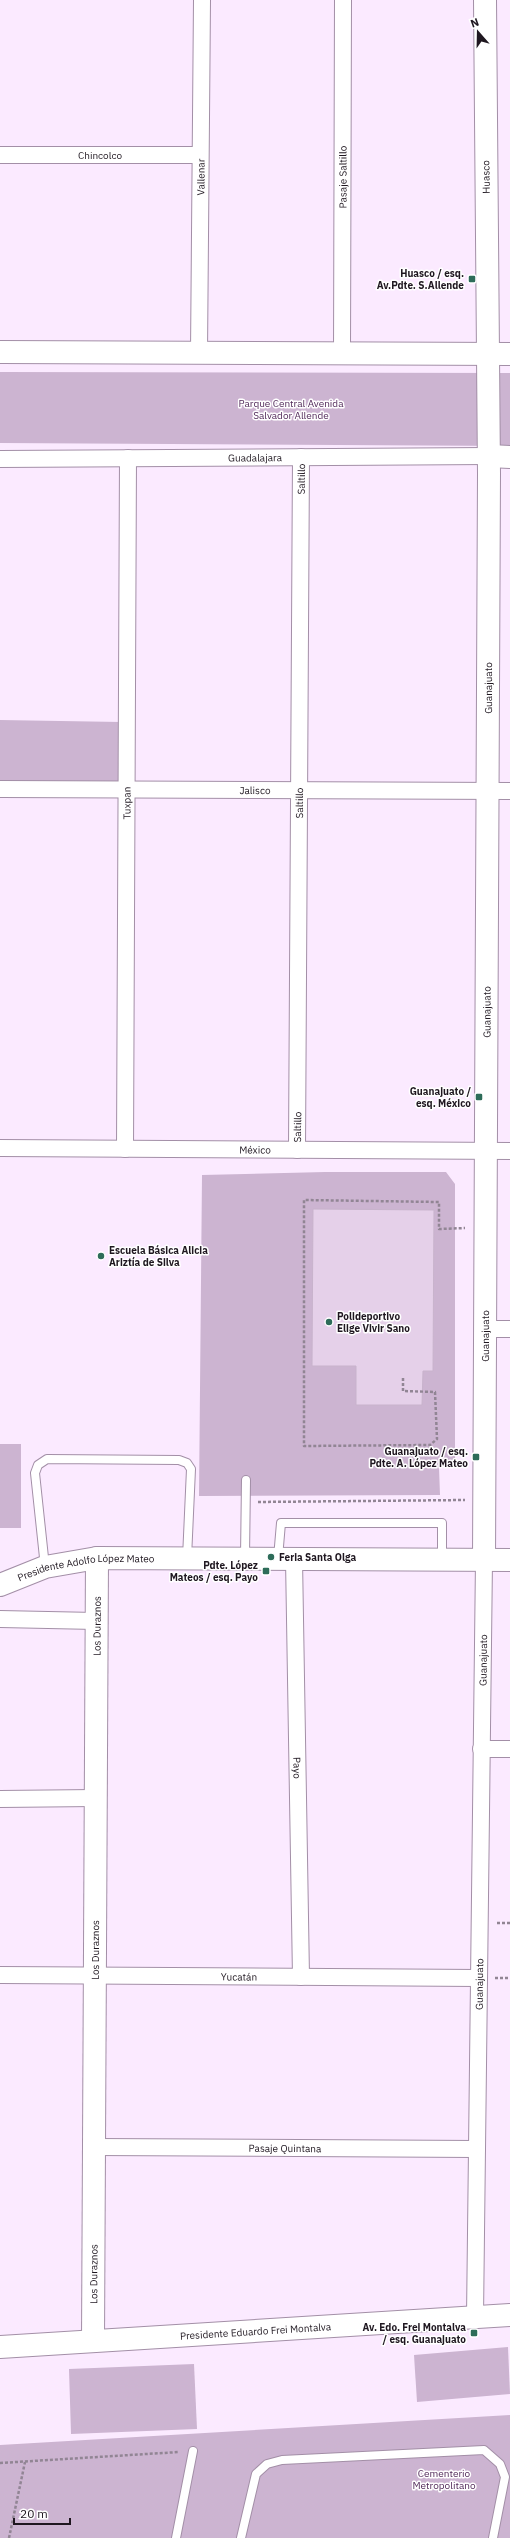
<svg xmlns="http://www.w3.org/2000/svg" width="510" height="2538" viewBox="0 0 510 2538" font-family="'IBM Plex Sans',sans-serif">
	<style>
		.green { fill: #ccb4d1 }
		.building { fill: #e5d0e9; stroke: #c8b3cc }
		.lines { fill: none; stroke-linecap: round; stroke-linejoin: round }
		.lane-casing { stroke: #a38fa7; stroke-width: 10 }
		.street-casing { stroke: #a38fa7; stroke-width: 18 }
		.secondary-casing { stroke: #a38fa7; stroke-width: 24 }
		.path { stroke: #918594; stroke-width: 2.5; stroke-dasharray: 3 2; stroke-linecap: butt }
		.lane { stroke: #fff; stroke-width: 8 }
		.street { stroke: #fff; stroke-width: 16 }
		.secondary { stroke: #fff; stroke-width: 22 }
		.poi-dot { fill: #2d6c59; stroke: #fff; stroke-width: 1.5 }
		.labels { text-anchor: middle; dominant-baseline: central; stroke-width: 3; stroke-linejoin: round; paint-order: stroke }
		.street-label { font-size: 10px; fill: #1f1720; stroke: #fff }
		.poi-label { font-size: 10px; font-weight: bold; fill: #1f1720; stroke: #fff; text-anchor: end }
		.park-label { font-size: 10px; fill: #512959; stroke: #fff }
	</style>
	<rect width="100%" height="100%" fill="#fbeaff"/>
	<g class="green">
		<polygon points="0,372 510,373 510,446 0,443"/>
		<polygon points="0,720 121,722 119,784 0,781"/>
		<polygon points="325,1172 446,1172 455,1184 455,1466 439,1467 440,1495 199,1496 202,1175"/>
		<rect x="0" y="1444" width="21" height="84"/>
		<polygon points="508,2347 510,2394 417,2402 414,2355"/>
		<polygon points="194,2364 197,2429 71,2434 69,2369"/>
		<polygon points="510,2415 510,2538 0,2538 0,2445"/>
	</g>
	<polygon class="building" points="313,1209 434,1210 433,1371 423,1371 422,1405 356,1405 356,1366 312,1366"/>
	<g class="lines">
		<defs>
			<g id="lane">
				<polyline points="245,1557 246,1480"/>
				<polyline points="278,1558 281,1523 442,1523 442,1559"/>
				<polyline points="45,1567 35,1473 38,1465 47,1459 179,1460 187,1463 191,1469 187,1558"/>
				<polyline points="176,2538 193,2451"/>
				<polyline points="241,2538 256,2474 267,2464 282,2460 484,2450 500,2464 505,2477 493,2538"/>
			</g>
			<g id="street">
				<path id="s1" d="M0,155h200"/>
				<path id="s2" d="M199,353l3,-353"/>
				<path id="s3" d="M342,354l1,-354"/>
				<path id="s4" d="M0,459l489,-3"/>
				<path id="s5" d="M0,789l510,2"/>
				<path id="s6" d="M0,1148l510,3"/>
				<path id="s7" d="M125,1149l3,-691"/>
				<path id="s8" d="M297,1150l4,-693"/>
				<polyline points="485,1329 510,1329"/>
				<path id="s9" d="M294,1559l7,418"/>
				<polyline points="0,1619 96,1621"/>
				<polyline points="481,1749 510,1749"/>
				<polyline points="0,1799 95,1798"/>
				<path id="s10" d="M0,1975l479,3"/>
				<path id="s11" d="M94,2147l383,2"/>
				<path id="s12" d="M475,2317l9,-757"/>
			</g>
			<g id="secondary">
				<polyline points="0,352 510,354"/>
				<polyline points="489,456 510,457"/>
				<path id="s13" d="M484,1560l5,-1087 -4,-473"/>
				<path id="s14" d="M0,1585l45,-18 52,-9 413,2"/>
				<path id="s15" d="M93,2341l4,-783"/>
				<path id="s16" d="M0,2347l510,-32"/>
			</g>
		</defs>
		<use href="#lane" class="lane-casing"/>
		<use href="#street" class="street-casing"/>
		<use href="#secondary" class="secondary-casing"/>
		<g class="path">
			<polyline points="403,1378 403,1391 435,1392 437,1439 430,1445 304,1446 304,1200 439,1202 439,1229 465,1228"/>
			<polyline points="258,1502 465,1500"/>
			<polyline points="497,1923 510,1923"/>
			<polyline points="495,1978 510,1978"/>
			<polyline points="0,2463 179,2452"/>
			<polyline points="9,2538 25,2462"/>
		</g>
		<use href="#lane" class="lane"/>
		<use href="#street" class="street"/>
		<use href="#secondary" class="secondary"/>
	</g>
	<g class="poi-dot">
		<rect x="468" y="275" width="8" height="8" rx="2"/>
		<rect x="475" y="1093" width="8" height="8" rx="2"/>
		<circle cx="101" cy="1256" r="4"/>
		<circle cx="329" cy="1322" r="4"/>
		<rect x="472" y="1453" width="8" height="8" rx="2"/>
		<circle cx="271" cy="1557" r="4"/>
		<rect x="262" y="1567" width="8" height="8" rx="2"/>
		<rect x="470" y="2329" width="8" height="8" rx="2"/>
	</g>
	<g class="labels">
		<g class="street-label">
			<text stroke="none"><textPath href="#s1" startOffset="100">Chincolco</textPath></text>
			<text stroke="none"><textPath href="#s2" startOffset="176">Vallenar</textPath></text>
			<text stroke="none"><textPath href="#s3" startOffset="177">Pasaje Saltillo</textPath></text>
			<text transform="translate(486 177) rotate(-91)">Huasco</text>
			<text stroke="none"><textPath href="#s4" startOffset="255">Guadalajara</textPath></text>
			<text stroke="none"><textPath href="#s8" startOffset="671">Saltillo</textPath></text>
			<text stroke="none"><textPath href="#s13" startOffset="872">Guanajuato</textPath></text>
			<text stroke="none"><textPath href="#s5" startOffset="255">Jalisco</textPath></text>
			<text stroke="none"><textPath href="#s7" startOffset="346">Tuxpan</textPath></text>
			<text stroke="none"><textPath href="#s8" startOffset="347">Saltillo</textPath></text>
			<text stroke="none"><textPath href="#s13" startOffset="548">Guanajuato</textPath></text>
			<text stroke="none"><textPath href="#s8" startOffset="23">Saltillo</textPath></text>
			<text stroke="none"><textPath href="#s6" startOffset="255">México</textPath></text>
			<text stroke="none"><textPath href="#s13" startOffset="224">Guanajuato</textPath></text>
			<text stroke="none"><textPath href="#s14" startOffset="89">Presidente Adolfo López Mateo</textPath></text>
			<text stroke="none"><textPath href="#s15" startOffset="715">Los Duraznos</textPath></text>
			<text stroke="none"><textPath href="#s12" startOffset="657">Guanajuato</textPath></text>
			<text stroke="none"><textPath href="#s9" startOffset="209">Payo</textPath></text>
			<text stroke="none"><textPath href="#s15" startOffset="391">Los Duraznos</textPath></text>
			<text stroke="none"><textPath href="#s10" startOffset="239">Yucatán</textPath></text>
			<text stroke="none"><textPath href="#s12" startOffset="333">Guanajuato</textPath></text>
			<text stroke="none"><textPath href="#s11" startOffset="191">Pasaje Quintana</textPath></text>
			<text stroke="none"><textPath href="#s15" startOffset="67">Los Duraznos</textPath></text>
			<text stroke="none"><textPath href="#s16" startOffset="256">Presidente Eduardo Frei Montalva</textPath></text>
		</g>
		<g class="poi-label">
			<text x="464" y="273">Huasco / esq.<tspan x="464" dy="12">Av.Pdte. S.Allende</tspan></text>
			<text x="471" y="1091">Guanajuato /<tspan x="471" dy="12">esq. México</tspan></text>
			<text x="109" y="1250" text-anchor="start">Escuela Básica Alicia<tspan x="109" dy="12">Ariztía de Silva</tspan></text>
			<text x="337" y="1316" text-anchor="start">Polideportivo<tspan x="337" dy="12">Elige Vivir Sano</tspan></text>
			<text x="468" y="1451">Guanajuato / esq.<tspan x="468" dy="12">Pdte. A. López Mateo</tspan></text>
			<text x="279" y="1557" text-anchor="start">Feria Santa Olga</text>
			<text x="258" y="1565">Pdte. López<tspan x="258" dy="12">Mateos / esq. Payo</tspan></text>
			<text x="466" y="2327">Av. Edo. Frei Montalva<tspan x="466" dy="12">/ esq. Guanajuato</tspan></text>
		</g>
		<g class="park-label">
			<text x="291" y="403">Parque Central Avenida<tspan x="291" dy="12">Salvador Allende</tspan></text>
			<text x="444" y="2473">Cementerio<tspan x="444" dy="12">Metropolitano</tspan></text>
		</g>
	</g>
	<g transform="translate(478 32) rotate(340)" stroke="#ffffff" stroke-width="3" paint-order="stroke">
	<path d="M0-3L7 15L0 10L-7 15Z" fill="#1f1720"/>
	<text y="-6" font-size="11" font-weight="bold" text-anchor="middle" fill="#1f1720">N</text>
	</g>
	<path d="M14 2518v6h56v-6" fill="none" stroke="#1f1720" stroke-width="2"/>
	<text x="20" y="2518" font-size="12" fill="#1f1720" stroke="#ffffff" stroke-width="3" paint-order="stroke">20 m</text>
</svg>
